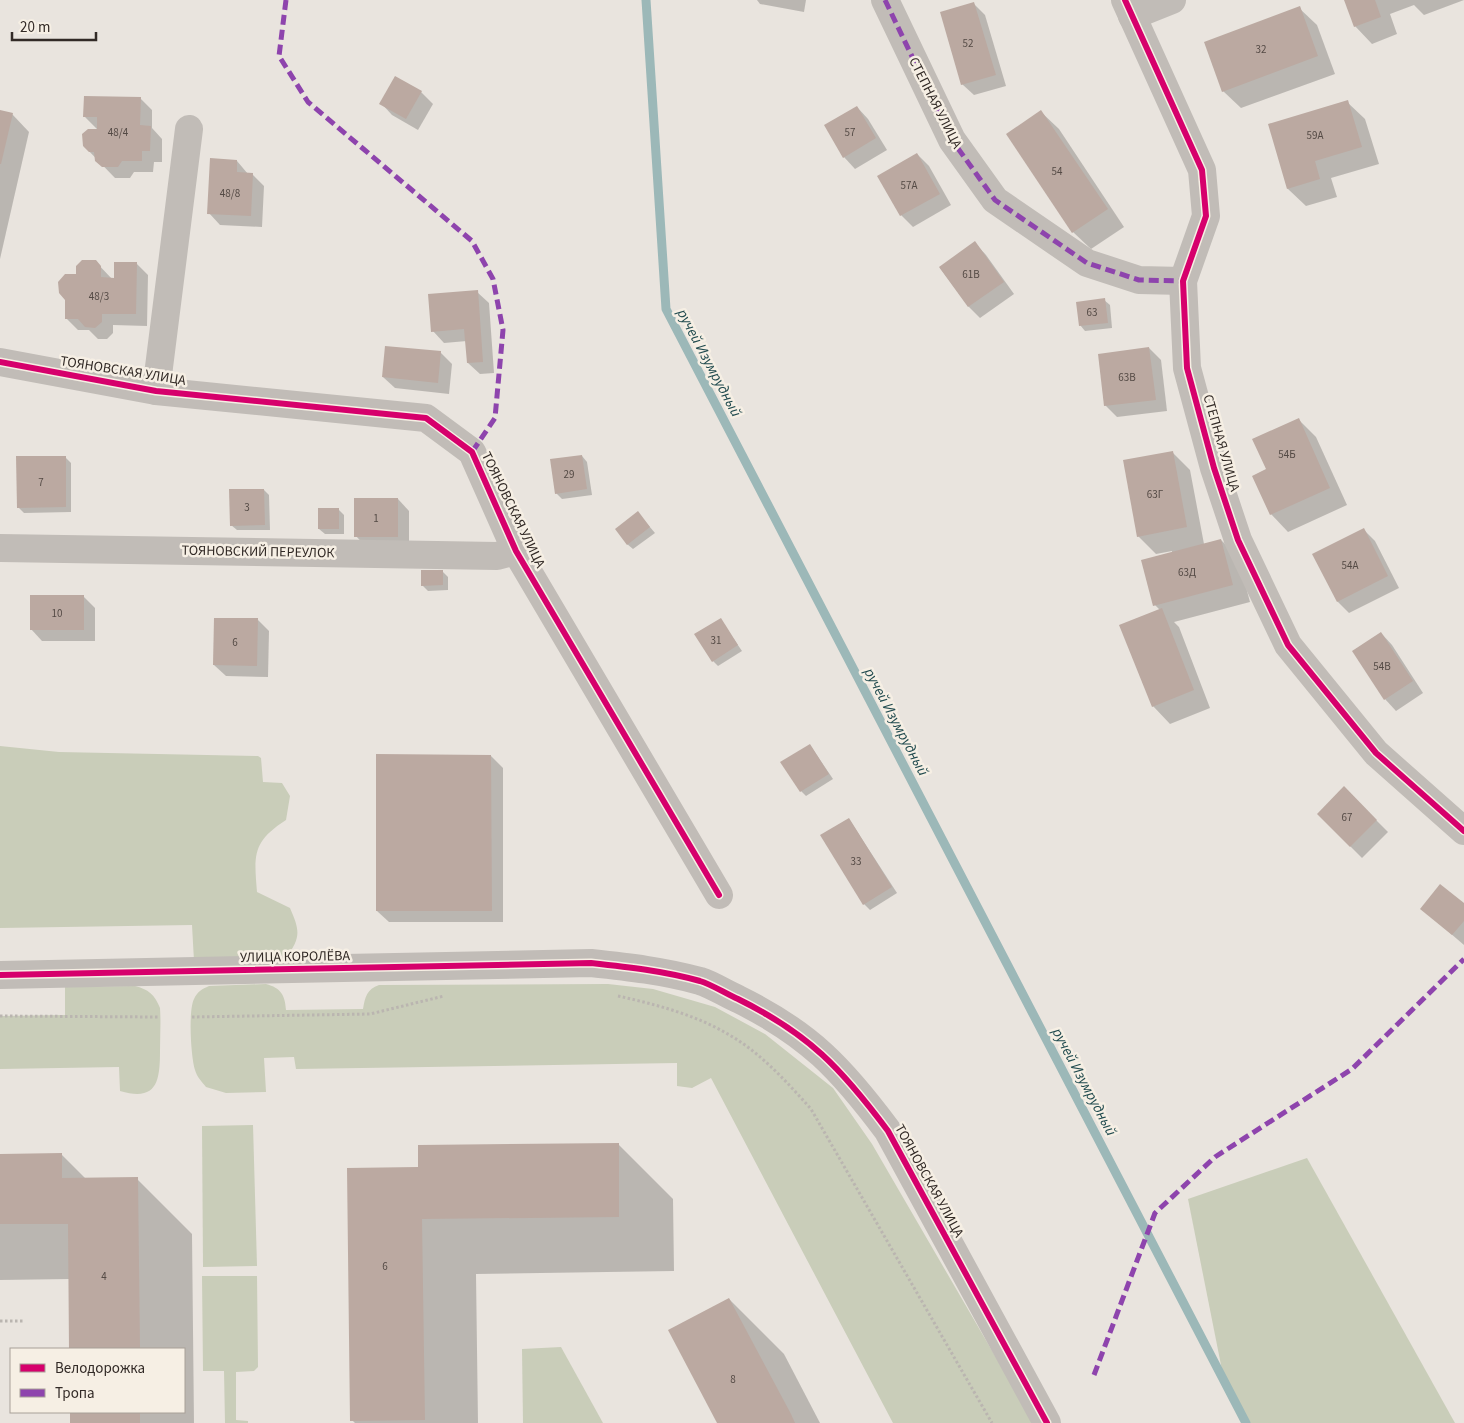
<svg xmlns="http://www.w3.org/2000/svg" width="1464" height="1423" viewBox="0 0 1464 1423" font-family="'Source Sans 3',sans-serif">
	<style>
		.green { fill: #c9cdb9 }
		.shadow { fill: #0003 }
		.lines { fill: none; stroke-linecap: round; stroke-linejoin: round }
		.stream { stroke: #9cb8b8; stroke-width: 9 }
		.building { fill: #bba9a1 }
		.path { stroke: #bab5b0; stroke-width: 3; stroke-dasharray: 2.5 2.5; stroke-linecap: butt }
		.minor { stroke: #c1bcb7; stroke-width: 28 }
		.quiet { stroke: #8e44ad; stroke-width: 5; stroke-dasharray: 10 5; stroke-linecap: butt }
		.cycleway-casing { stroke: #f6efe4; stroke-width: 9 }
		.cycleway { stroke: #d6006c; stroke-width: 6 }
		.labels { text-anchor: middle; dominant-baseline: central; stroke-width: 5; stroke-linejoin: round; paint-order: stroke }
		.number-label { font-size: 11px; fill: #544a45 }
		.street-label { font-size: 14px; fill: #322a26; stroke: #f6efe4 }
		.water-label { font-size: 15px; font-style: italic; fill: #204a4e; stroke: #f6efe4 }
	</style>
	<rect width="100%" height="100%" fill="#e9e4de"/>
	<g class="green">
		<path d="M0,746l59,6 199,4 3,2 2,24 19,1 8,13 -4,24c-34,22 -32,35 -29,72l33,16c10,23 11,29 -4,50l-92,3 -2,-36 -192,3z"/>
		<path d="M266,984c15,4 19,11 20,26l77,-1c2,-12 4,-20 16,-24l229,-1 45,5 62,18 50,27 68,54 39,56 162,279h-141l-182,-345 -19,10 -15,-2v-23l-381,6 -2,-12 -30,1 2,34 -40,1 -20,-6c-4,-5 -9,-10 -11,-17 -4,-12 -7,-59 -1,-71 3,-7 8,-10 15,-13z"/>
		<path d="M135,986c13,3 20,9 25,22 1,15 0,29 0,43 0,30 -3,51 -40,40l-1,-24 -119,2v-53l65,-1v-28z"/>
		<polygon points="253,1125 257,1266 203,1267 202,1126"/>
		<polygon points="1307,1158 1455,1423 1243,1423 1222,1370 1188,1199"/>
		<polygon points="202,1276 257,1276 258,1367 254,1371 236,1372 236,1420 248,1421 248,1423 225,1423 224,1371 203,1371"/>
		<polygon points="561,1347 603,1423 523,1423 522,1349"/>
	</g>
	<g class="shadow">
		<polygon points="757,0 806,0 804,12 760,4"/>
		<polygon points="1345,0 1464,0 1424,15 1414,5 1390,14 1397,34 1372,44 1355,26"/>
		<polygon points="974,4 985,15 1006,86 974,95 962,84"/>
		<polygon points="1299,8 1317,25 1335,74 1241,108 1223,91"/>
		<polygon points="395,77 421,92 433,104 418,130 392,115 381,103"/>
		<polygon points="140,98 152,110 152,128 162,139 162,162 154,162 153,172 134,172 130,178 115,178 84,146 98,130 85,117"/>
		<polygon points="1347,102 1365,119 1379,164 1331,178 1337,197 1306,206 1288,189 1270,125"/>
		<polygon points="857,107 868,119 887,150 855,169 844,157"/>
		<polygon points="0,111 12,114 29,132 0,259"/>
		<polygon points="1041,112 1059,129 1124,227 1091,249 1073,232"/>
		<polygon points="917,154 929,166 951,205 913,227 901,215 879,176"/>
		<polygon points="237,161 248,174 252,174 264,186 262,227 220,225 209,213"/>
		<polygon points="975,243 986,255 1014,294 980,318 969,307 940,268"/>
		<polygon points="95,261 112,279 115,279 136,263 148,275 147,326 113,325 113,333 107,339 98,339 89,330 78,330 66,318 77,276"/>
		<polygon points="477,292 489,303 494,373 480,374 468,363 467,341 444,343 433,331"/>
		<polygon points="1104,300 1110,305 1112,328 1085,331 1080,325"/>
		<polygon points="1149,348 1161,360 1167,411 1117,417 1105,405"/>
		<polygon points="440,352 452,364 449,394 395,388 383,377"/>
		<polygon points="1298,419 1316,437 1347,505 1288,532 1271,514 1267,470"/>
		<polygon points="1173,453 1190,470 1204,544 1221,540 1238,557 1250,602 1174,622 1179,627 1210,708 1170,724 1153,706 1160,610 1155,605 1172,553 1172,551 1156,554 1138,536"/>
		<polygon points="582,456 587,462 592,495 562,499 556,493"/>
		<polygon points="65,457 71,463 71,512 24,513 18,507"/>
		<polygon points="264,490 269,495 270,530 237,530 231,525"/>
		<polygon points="398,499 409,511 409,548 367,548 356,536"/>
		<polygon points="338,509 344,515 344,534 325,534 319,529"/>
		<polygon points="638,513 655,533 633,549 627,544"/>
		<polygon points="1364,530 1375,541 1399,588 1349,613 1338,602 1314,555"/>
		<polygon points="443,572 448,577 448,590 428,591 422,585"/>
		<polygon points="84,597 95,608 95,641 42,641 31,629"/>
		<polygon points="720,619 742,651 718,666 713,661"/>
		<polygon points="258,620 269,631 268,677 226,676 214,665"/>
		<polygon points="1381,633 1392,645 1423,693 1396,711 1385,699"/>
		<polygon points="810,745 833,779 806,796 801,791"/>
		<polygon points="491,756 503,768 503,922 389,922 377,911"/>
		<polygon points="1344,788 1388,832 1362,858 1318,814"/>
		<polygon points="849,819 897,893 870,910 864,904"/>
		<polygon points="1464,904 1464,945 1422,909"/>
		<polygon points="618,1144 673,1199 674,1271 476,1274 478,1423 355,1423 352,1420 420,1168"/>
		<polygon points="61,1154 86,1179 137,1179 192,1234 194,1423 71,1423 71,1412 184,1412 184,1349 70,1349 70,1279 0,1280 0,1155"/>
		<polygon points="729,1299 784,1354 820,1423 719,1423"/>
	</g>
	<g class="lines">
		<polyline class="stream" points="646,0 666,309 1246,1423"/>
	</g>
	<g class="building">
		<polygon points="1344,0 1375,0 1381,17 1354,27"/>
		<polygon points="974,2 996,75 961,85 940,12"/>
		<polygon points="1300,6 1318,56 1222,92 1204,42"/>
		<polygon points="395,76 422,91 406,119 379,104"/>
		<polygon points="84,96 141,97 140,125 151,126 150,151 142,151 142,161 122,161 118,167 102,167 95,161 94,152 89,152 83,146 82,134 88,129 97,129 97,117 83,117"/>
		<polygon points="1348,100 1362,147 1315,161 1320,179 1287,189 1268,124"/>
		<polygon points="857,106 876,138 843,158 824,125"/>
		<polygon points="0,110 13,113 1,164 0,164"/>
		<polygon points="1041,110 1108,209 1072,233 1006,134"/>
		<polygon points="917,153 940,194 900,216 877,176"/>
		<polygon points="210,158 237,160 237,172 253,173 251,216 207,214"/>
		<polygon points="975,241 1004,282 968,307 939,267"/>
		<polygon points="82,260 96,260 101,266 101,277 114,278 114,262 137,262 136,314 102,314 102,322 95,328 85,327 78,319 65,319 65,300 59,293 58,282 65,274 76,274 76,266"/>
		<polygon points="478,290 483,362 467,363 464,329 431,332 428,294"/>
		<polygon points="1105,298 1108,323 1079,326 1076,302"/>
		<polygon points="385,346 441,351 438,383 382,377"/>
		<polygon points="1149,347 1156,400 1104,406 1098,354"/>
		<polygon points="1299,418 1330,488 1270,515 1252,476 1266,469 1252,439"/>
		<polygon points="1173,451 1187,527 1137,537 1123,460"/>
		<polygon points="582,455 587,489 555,494 550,459"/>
		<polygon points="16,456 66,456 66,507 17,508"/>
		<polygon points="229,489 264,489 265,525 230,526"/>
		<rect x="354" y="498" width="44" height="39"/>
		<rect x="318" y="508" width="21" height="21"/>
		<polygon points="638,511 650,527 627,545 615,529"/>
		<polygon points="1364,528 1388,576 1337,602 1312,554"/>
		<polygon points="1221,539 1233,585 1153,606 1141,560"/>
		<polygon points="421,570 443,570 443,585 421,586"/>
		<rect x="30" y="595" width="54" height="35"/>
		<polygon points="1162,608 1194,690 1152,707 1119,625"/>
		<polygon points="214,618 258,618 257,666 213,665"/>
		<polygon points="721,618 738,645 712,662 694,634"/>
		<polygon points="1381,632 1413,681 1384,700 1352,651"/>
		<polygon points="810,744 829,774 800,792 780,762"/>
		<polygon points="376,754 491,755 492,911 376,911"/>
		<polygon points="1344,786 1377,820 1350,847 1317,814"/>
		<polygon points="849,818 892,887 863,905 820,835"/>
		<polygon points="1440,884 1464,903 1464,921 1452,935 1420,909"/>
		<polygon points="619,1143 619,1217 422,1219 425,1420 350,1421 347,1168 418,1167 418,1145"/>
		<polygon points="62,1153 62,1178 138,1177 140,1349 69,1349 68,1224 0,1224 0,1154"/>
		<polygon points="729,1298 791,1414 795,1423 717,1423 668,1330"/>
		<rect x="70" y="1412" width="70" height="11"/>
	</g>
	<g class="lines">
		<g class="path">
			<path d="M618,996c36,8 75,18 108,37 33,18 60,48 85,76l181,314"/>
			<polyline points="0,1016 160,1017"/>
			<polyline points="192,1017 370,1014 444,996"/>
			<polyline points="0,1321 23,1321"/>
		</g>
		<g class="minor">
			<polyline points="885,0 952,140 995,200 1087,263 1139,280 1183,281"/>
			<polyline points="1125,0 1202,170 1206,216 1183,281 1187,368 1214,468 1238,540 1288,645 1376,753 1464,831"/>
			<polyline points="1132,16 1172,0"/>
			<polyline points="0,362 156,391 426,418 472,452 516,551 719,895"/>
			<polyline points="156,391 189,129"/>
			<polyline points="0,548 497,556 516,551"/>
			<path d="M0,975l591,-12c37,4 73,8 109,18 13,4 26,13 38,18 71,35 103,69 150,132l159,292"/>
		</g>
		<g class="quiet">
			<polyline points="286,0 279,56 308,102 472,241 493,279 503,330 495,418 472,452"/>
			<polyline points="885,0 952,140 995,200 1087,263 1139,280 1183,281"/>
			<polyline points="1094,1375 1155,1213 1215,1157 1352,1069 1464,959"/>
		</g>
		<defs>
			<g id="cycleway">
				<polyline points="1125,0 1202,170 1206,216 1183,281 1187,368 1214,468 1238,540 1288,645 1376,753 1464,831"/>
				<polyline points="0,362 156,391 426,418 472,452 516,551 719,895"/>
				<path d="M0,975l591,-12c37,4 73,8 109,18 13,4 26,13 38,18 71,35 103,69 150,132l159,292"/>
			</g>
		</defs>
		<use href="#cycleway" class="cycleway-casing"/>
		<use href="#cycleway" class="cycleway"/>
	</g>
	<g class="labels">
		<g class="number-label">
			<text x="968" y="43">52</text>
			<text x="1261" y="49">32</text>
			<text x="118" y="132">48/4</text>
			<text x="850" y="132">57</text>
			<text x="1315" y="135">59А</text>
			<text x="1057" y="171">54</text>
			<text x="909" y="185">57А</text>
			<text x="230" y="193">48/8</text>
			<text x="971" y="274">61В</text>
			<text x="99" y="296">48/3</text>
			<text x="1092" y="312">63</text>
			<text x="1127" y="377">63В</text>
			<text x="1287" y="454">54Б</text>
			<text x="569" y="474">29</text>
			<text x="41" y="482">7</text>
			<text x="1155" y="494">63Г</text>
			<text x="247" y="507">3</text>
			<text x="376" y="518">1</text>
			<text x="1350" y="565">54А</text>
			<text x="1187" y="572">63Д</text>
			<text x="57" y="613">10</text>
			<text x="716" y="640">31</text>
			<text x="235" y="642">6</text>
			<text x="1382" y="666">54В</text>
			<text x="1347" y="817">67</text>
			<text x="856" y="861">33</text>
			<text x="385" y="1266">6</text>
			<text x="104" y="1276">4</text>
			<text x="733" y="1379">8</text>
		</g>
		<g class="street-label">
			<text transform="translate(935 103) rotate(63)">СТЕПНАЯ УЛИЦА</text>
			<text transform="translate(123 371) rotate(9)">ТОЯНОВСКАЯ УЛИЦА</text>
			<text transform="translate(1221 443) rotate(74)">СТЕПНАЯ УЛИЦА</text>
			<text transform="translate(513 510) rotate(64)">ТОЯНОВСКАЯ УЛИЦА</text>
			<text transform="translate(258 552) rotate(1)">ТОЯНОВСКИЙ ПЕРЕУЛОК</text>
			<text transform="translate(295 957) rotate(-1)">УЛИЦА КОРОЛЁВА</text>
			<text transform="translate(929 1181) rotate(61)">ТОЯНОВСКАЯ УЛИЦА</text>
		</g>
		<g class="water-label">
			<text transform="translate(709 363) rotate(62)">ручей Изумрудный</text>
			<text transform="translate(896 722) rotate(62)">ручей Изумрудный</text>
			<text transform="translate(1084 1082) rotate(62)">ручей Изумрудный</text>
		</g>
	</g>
	<rect x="10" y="1348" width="175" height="65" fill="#f6efe4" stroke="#a8a098"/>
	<rect x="20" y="1364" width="25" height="8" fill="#d6006c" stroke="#a8a098"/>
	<text x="55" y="1373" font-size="15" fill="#322a26">Велодорожка</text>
	<rect x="20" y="1389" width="25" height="8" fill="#8e44ad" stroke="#a8a098"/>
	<text x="55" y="1398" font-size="15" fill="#322a26">Тропа</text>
	<path d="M12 32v8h84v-8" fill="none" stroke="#322a26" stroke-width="2.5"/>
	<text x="20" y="32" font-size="15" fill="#322a26" stroke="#f6efe4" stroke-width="4" paint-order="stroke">20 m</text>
</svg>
